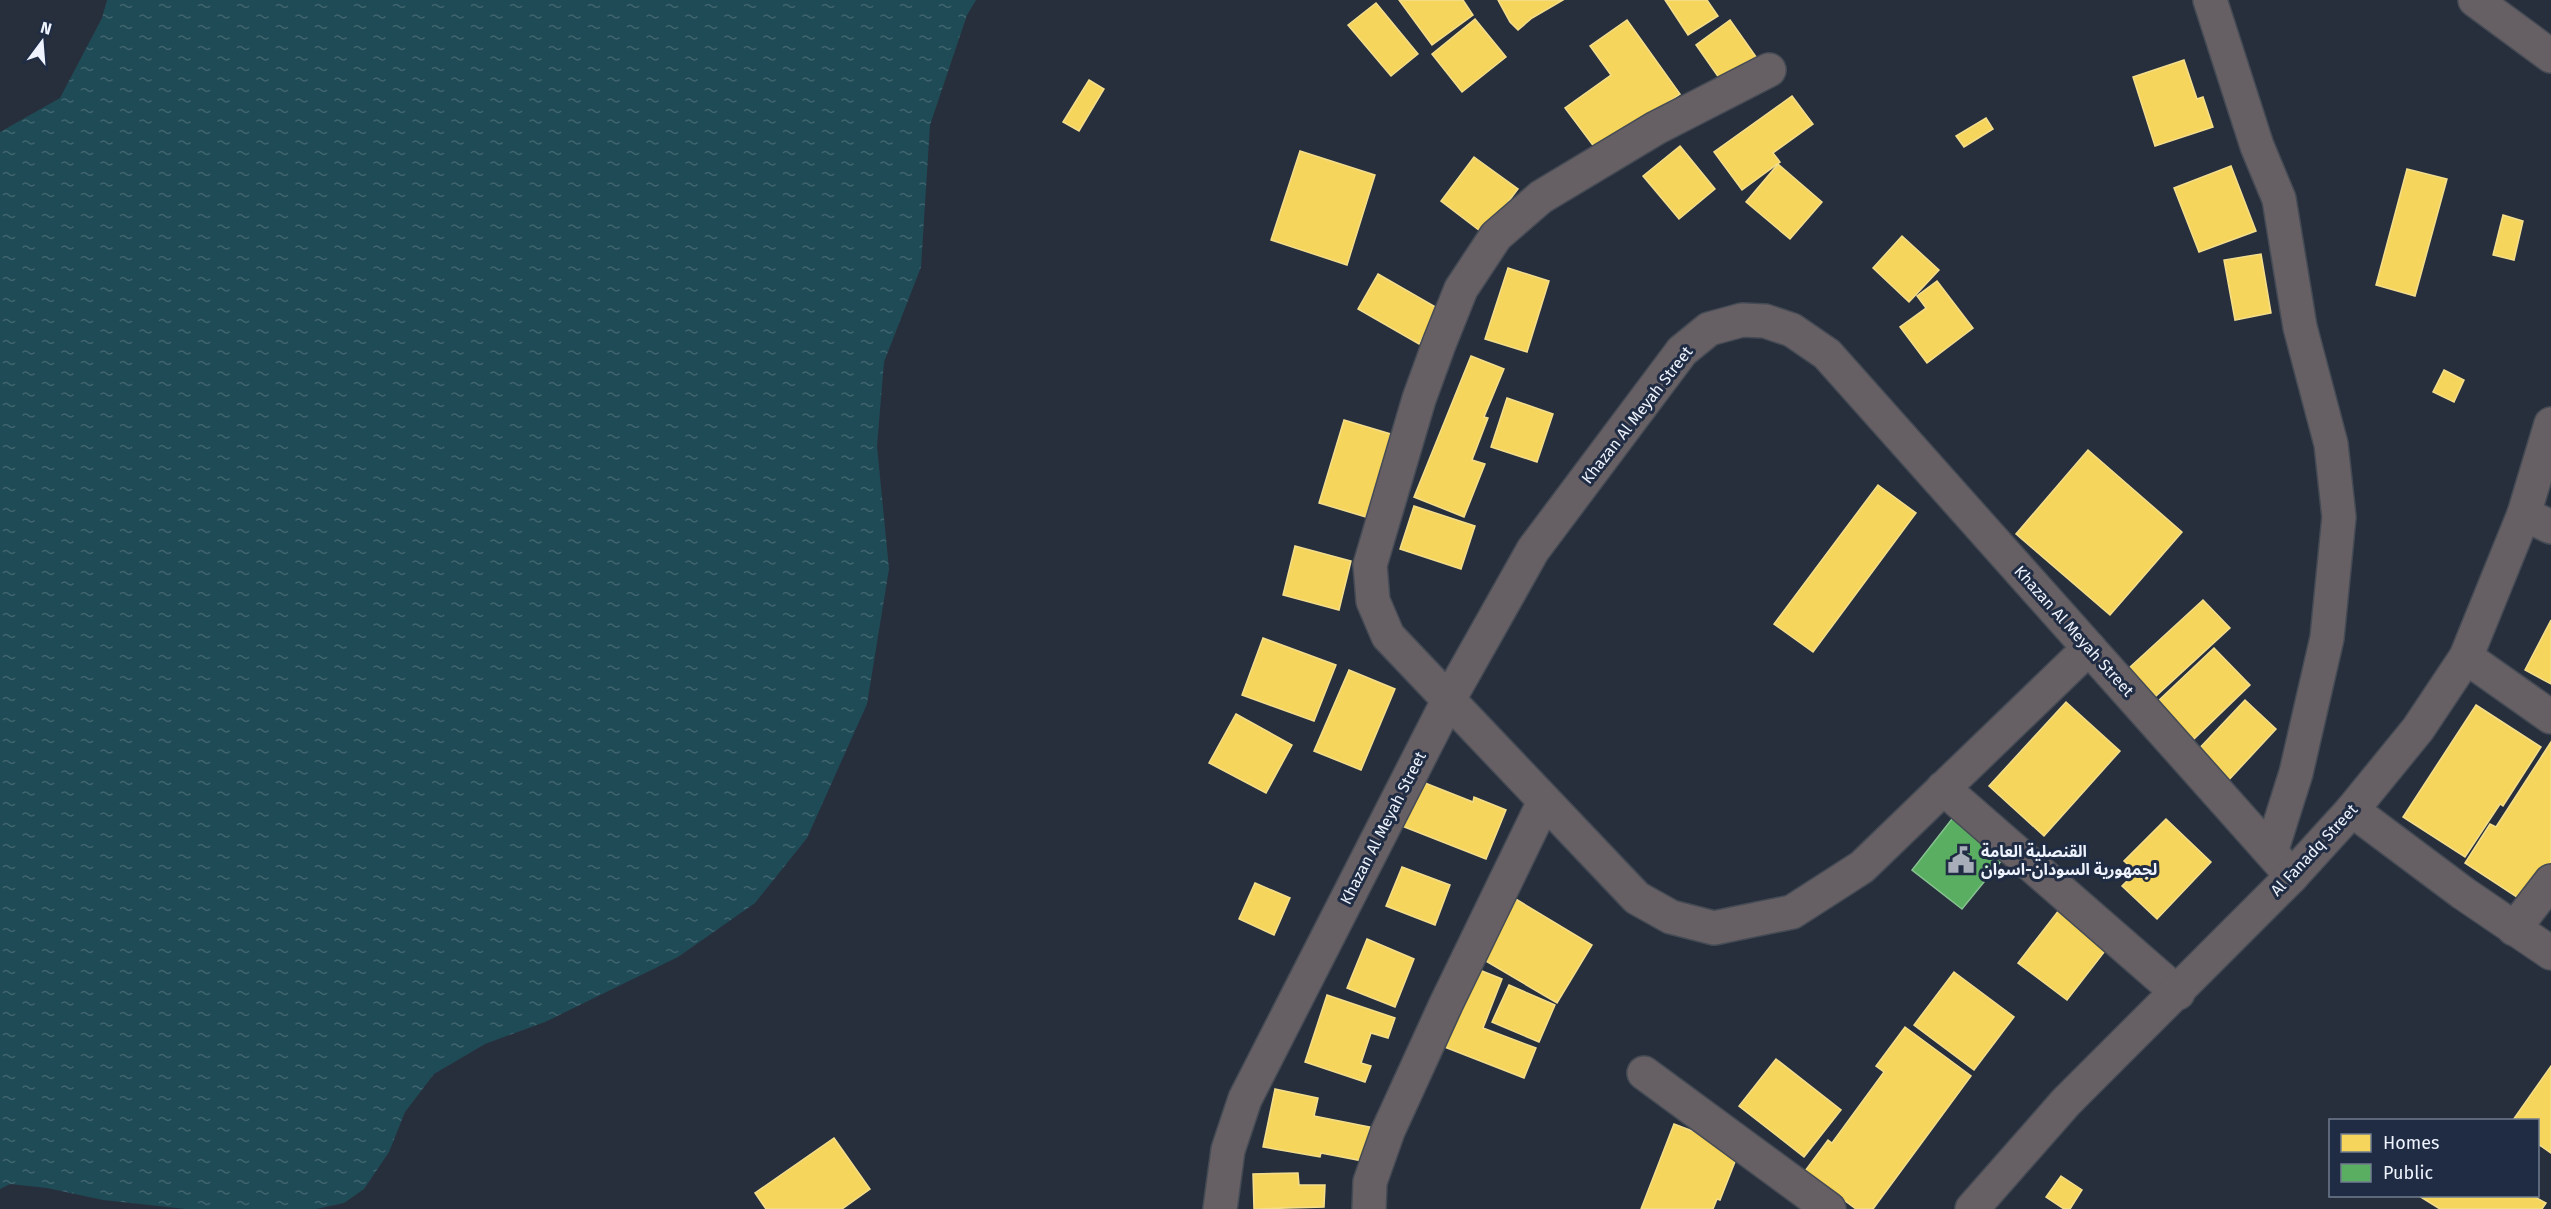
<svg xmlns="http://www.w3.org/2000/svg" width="2551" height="1209" viewBox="0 0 2551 1209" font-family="'Fira Sans','Noto Sans Arabic',sans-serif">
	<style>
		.water { fill: url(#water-ripples) }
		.homes { fill: #f6d55c; stroke: #f4de8c; stroke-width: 1.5 }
		.public { fill: #5aae61; stroke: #86c390; stroke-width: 1.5 }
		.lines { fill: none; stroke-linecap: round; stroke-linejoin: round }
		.minor-casing { stroke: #454b55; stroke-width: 36 }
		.minor { stroke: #665f63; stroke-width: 33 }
		.labels { text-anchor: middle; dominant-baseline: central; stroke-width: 6; stroke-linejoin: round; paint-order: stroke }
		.street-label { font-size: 16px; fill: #eef3fd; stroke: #1f2c44 }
		.poi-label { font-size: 16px; font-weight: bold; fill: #eef3fd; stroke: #1f2c44; text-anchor: start }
	</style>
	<defs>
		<pattern id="water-ripples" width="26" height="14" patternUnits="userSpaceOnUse" patternTransform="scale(1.5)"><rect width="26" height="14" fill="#1f4b56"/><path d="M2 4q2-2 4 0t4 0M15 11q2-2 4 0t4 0" fill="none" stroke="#40656f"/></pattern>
	</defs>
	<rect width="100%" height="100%" fill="#272f3c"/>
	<polygon class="water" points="107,0 976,0 967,15 930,125 921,267 884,362 877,446 889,569 867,704 807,838 755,903 678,957 545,1022 485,1044 434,1074 405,1112 389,1152 364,1189 344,1203 316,1209 186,1209 103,1200 47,1188 10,1184 0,1189 0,132 60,98 102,18"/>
	<g class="homes">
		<polygon points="1399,0 1463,0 1473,15 1432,45"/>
		<polygon points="1498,0 1563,0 1532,18 1518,30 1510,22"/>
		<polygon points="1665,0 1707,0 1718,16 1688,35"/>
		<polygon points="1376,3 1418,54 1391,76 1348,25"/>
		<polygon points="1475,19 1506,57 1462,92 1432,54"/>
		<polygon points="1627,20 1680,94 1598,152 1565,108 1611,75 1590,46"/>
		<polygon points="1730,20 1759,61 1724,85 1696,45"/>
		<polygon points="2184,60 2197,99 2203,97 2213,127 2155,146 2133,77"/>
		<polygon points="1089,80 1104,89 1079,131 1063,122"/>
		<polygon points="1792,96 1813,124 1773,153 1780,162 1742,190 1714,152"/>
		<polygon points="1986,118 1993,129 1964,147 1956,136"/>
		<polygon points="1680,146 1715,189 1679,219 1643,176"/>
		<polygon points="1300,151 1375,175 1347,265 1271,240"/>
		<polygon points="1474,157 1518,189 1484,234 1441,201"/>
		<polygon points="1778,164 1822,202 1790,239 1746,202"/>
		<polygon points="2231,166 2256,231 2199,252 2174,188"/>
		<polygon points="2407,169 2447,179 2415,296 2376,285"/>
		<polygon points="2503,215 2523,221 2514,260 2493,255"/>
		<polygon points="1902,236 1939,270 1909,302 1873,268"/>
		<polygon points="2261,254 2271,313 2235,320 2224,260"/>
		<polygon points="1508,268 1549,281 1527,352 1485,339"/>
		<polygon points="1378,274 1439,309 1419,344 1358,309"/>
		<polygon points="1937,281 1973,328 1927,363 1900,327 1926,308 1917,296"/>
		<polygon points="1471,356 1504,369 1484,417 1488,418 1472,460 1485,464 1464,517 1414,497"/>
		<polygon points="2444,370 2464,380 2454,402 2433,392"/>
		<polygon points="1507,398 1553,414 1537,462 1491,447"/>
		<polygon points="1344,420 1391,434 1366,517 1319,503"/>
		<polygon points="2088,450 2182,532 2110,615 2016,534"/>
		<polygon points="1878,485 1916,513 1813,652 1774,624"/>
		<polygon points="1414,506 1475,526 1461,569 1400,549"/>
		<polygon points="1295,546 1351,561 1339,610 1283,595"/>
		<polygon points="2203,600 2230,628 2155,697 2129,668"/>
		<polygon points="2551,620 2551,684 2525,670"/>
		<polygon points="1263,638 1336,665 1314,721 1242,695"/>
		<polygon points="2214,648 2250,685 2193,740 2156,703"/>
		<polygon points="1349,670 1395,689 1361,770 1314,751"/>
		<polygon points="2245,700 2276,729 2226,783 2194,754"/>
		<polygon points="2066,702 2120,751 2044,836 1989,786"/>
		<polygon points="2476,705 2541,747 2503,806 2500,804 2465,857 2403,817"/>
		<polygon points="1236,714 1292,745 1266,793 1209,763"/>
		<polygon points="2551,742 2551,871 2529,905 2465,863 2490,824 2496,827"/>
		<polygon points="1420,781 1473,802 1474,797 1506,810 1486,859 1402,826"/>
		<polygon points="2166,819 2211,862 2157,919 2122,886 2136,872 2124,861"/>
		<polygon points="1402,867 1450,885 1435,925 1386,906"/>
		<polygon points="1255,883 1290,898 1274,935 1239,919"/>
		<polygon points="1514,898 1592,945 1557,1003 1479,957"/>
		<polygon points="2066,901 2115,938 2067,1000 2018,963"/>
		<polygon points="1367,939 1414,959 1395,1007 1347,988"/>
		<polygon points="1472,967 1502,979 1483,1028 1536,1048 1524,1078 1442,1046"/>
		<polygon points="1954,972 2014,1017 1974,1070 1914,1025"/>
		<polygon points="1509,985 1555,1005 1539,1042 1492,1022"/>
		<polygon points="1327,995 1395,1018 1388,1038 1371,1033 1361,1063 1371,1066 1365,1082 1305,1062"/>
		<polygon points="1905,1027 1971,1076 1873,1209 1856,1209 1805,1171 1828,1140 1832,1143 1884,1072 1876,1066"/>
		<polygon points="1776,1059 1841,1110 1804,1157 1739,1106"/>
		<polygon points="2551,1066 2551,1153 2538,1144 2538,1120 2513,1120"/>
		<polygon points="1275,1089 1318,1098 1314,1116 1370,1127 1363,1161 1321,1153 1320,1157 1263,1147"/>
		<polygon points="1674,1124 1740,1149 1720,1200 1717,1199 1713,1209 1641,1209"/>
		<polygon points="834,1138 870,1189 842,1209 766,1209 755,1193"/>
		<polygon points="1298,1173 1299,1185 1325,1185 1324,1207 1254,1209 1253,1174"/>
		<polygon points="2061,1176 2082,1190 2070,1209 2064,1209 2046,1197"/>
		<polygon points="2419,1196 2533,1196 2546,1203 2542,1209 2440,1209"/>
	</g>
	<polygon class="public" points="1959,810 2010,850 1962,909 1912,870"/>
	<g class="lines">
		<defs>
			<g id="minor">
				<polyline points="2210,0 2257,146 2279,199 2300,327 2331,444 2339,517 2327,638 2296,773 2271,852"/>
				<polyline points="2475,0 2551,56"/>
				<polyline points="1769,70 1656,128 1541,197 1496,236 1461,289 1439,344 1419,399 1370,565 1373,601 1388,636 1637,898 1671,917 1714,928 1792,912 1862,867 2089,648"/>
				<polyline points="2524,514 2551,527"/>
				<polyline points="2466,657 2551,717"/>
				<polyline points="1943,788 2178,993"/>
				<polyline points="2352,810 2463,893 2551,953"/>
				<polyline points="2514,929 2551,881"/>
				<polyline points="1644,1073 1829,1209"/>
				<polyline points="1220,1209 1228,1150 1245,1099 1448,701 1533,550 1682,351 1709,329 1742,320 1765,321 1792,330 1827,354 2292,876"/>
				<polyline points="1369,1209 1370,1182 1388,1131 1446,1004 1544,802"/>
				<polyline points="1972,1209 2066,1102 2292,876 2352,810 2418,729 2466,657 2524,514 2551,424"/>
			</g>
		</defs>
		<use href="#minor" class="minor-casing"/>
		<use href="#minor" class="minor"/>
	</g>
	<defs>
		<symbol id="civic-bare" viewBox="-9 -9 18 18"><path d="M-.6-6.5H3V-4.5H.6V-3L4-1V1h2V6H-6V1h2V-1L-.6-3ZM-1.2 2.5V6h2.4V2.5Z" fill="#a8aeb9" stroke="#1f2c44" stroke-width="2.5" paint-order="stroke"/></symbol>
	</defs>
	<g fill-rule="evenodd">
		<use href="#civic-bare" x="1942" y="841" width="38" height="38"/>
	</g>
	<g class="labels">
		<g class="street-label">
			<text transform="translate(1637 415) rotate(-52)">Khazan Al Meyah Street</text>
			<text transform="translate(2074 631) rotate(48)">Khazan Al Meyah Street</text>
			<text transform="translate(1383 828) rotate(-63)">Khazan Al Meyah Street</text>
			<text transform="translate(2314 850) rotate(-47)">Al Fanadq Street</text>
		</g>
		<g class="poi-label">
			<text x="1981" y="851">القنصلية العامة<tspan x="1981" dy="18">لجمهورية السودان-اسوان</tspan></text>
		</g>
	</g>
	<rect x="2329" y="1119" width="210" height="78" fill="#1f2c44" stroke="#727c8e" stroke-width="1.5"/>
	<rect x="2341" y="1134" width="30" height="18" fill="#f6d55c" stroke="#727c8e" stroke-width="1.5"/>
	<text x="2383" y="1149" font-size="18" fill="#eef3fd">Homes</text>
	<rect x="2341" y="1164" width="30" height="18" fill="#5aae61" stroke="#727c8e" stroke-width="1.5"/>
	<text x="2383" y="1179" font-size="18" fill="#eef3fd">Public</text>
	<g transform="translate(42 42) rotate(16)" stroke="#1f2c44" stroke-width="4.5" paint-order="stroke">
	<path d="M0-4.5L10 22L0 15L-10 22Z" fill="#eef3fd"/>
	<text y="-9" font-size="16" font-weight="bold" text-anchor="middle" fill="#eef3fd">N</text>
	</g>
</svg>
